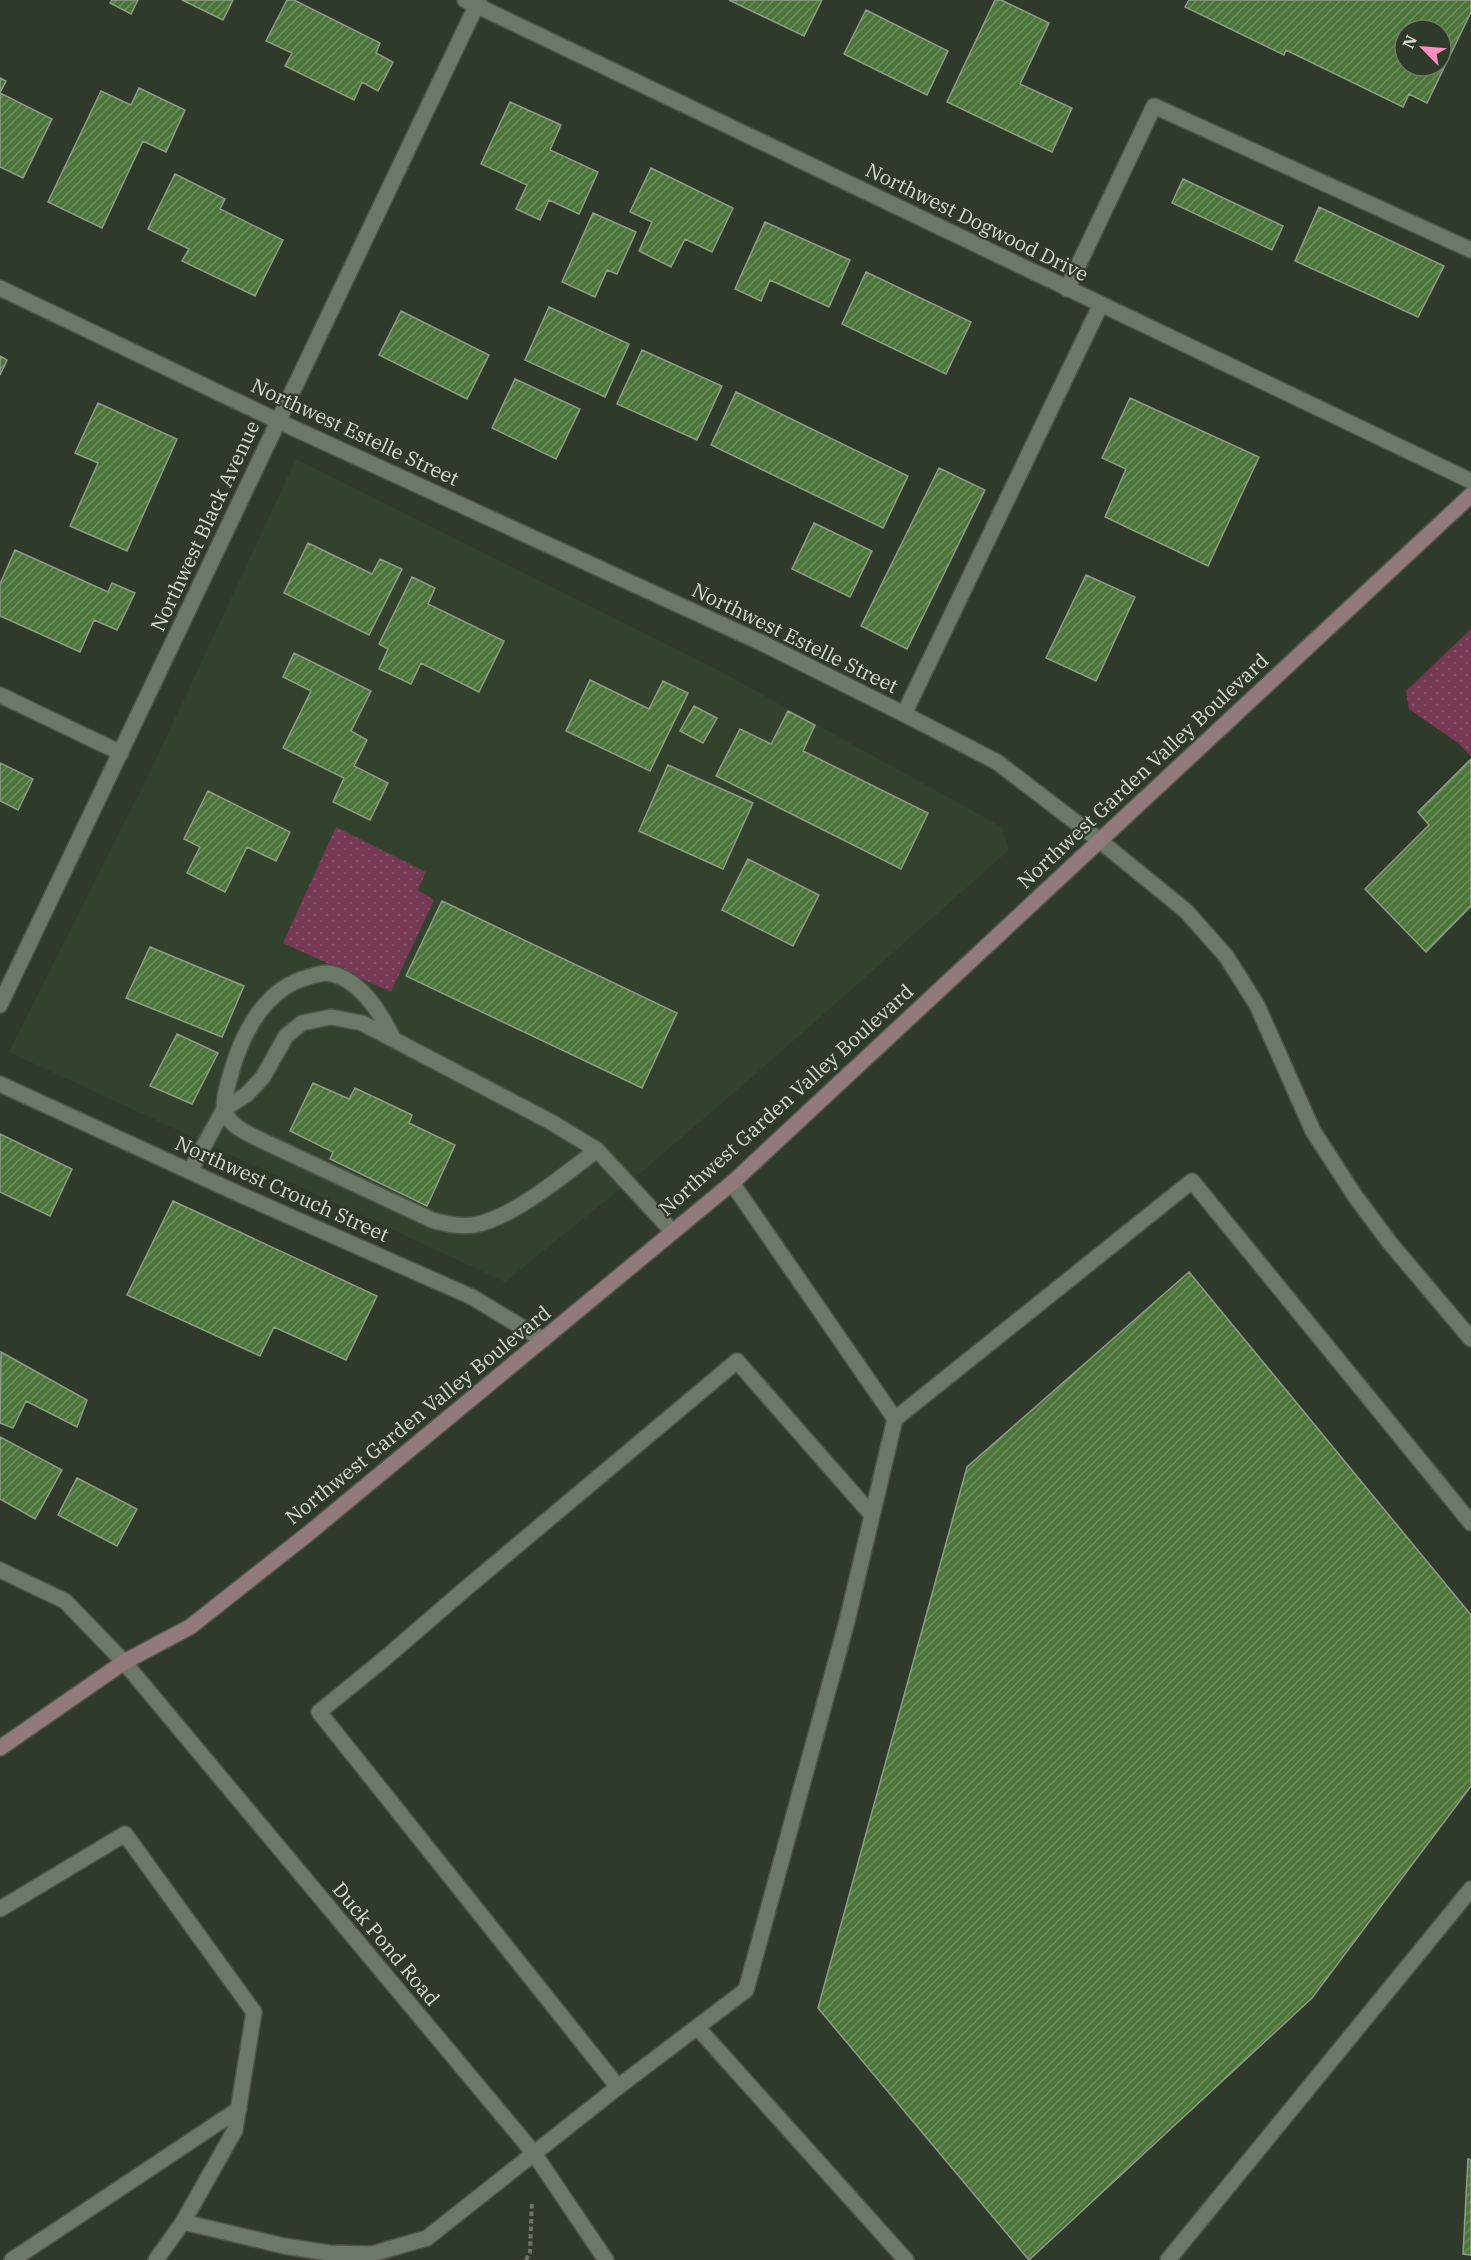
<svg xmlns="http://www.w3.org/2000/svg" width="1471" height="2260" viewBox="0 0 1471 2260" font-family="'IBM Plex Serif',serif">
<defs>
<pattern id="grass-dots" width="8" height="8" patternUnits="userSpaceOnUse" patternTransform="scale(1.5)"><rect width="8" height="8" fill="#753953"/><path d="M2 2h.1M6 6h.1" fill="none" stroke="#88556b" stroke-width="1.8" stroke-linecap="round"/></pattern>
<pattern id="building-hatch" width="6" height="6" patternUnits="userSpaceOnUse" patternTransform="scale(1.5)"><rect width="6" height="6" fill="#4c7539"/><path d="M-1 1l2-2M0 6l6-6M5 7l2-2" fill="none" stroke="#6d8e5e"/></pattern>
</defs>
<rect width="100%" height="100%" fill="#303a2b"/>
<!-- built -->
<path fill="#33422d" d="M 296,459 L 714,668 L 1002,827 L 1009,850 L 782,1051 L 645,1169 L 505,1282 L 9,1052 L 150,772 Z"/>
<!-- grass -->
<path fill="url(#grass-dots)" d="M 1471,629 L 1471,756 L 1458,743 L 1409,709 L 1406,691 Z
M 336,827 L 426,872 L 418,890 L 434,900 L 391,992 L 283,943 Z"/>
<!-- building -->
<path fill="url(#building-hatch)" stroke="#8f9c8a" stroke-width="1.5" fill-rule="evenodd" d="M 112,0 L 138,0 L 131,14 L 110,3 Z
M 182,0 L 233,0 L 223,20 Z
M 287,0 L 294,0 L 380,43 L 376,53 L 393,62 L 378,91 L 362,82 L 354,100 L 285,66 L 292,53 L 266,41 Z
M 729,0 L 822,0 L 804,36 Z
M 995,0 L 1001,0 L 1049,23 L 1020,84 L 1072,108 L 1052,152 L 947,102 Z
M 1189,0 L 1471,0 L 1471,12 L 1427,103 L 1409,94 L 1403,107 L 1286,50 L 1284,55 L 1185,7 ZM 1405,30 L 1441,30 L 1441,66 L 1405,66 Z
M 866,10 L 948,51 L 927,95 L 844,54 Z
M 0,78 L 6,81 L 0,93 L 52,119 L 23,178 L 0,167 Z
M 139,88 L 185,110 L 166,152 L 143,141 L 102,228 L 48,202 L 101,91 L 131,105 Z
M 510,102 L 561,125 L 550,150 L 598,172 L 579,214 L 549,200 L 540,220 L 516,209 L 527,185 L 481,164 Z
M 651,168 L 733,208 L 712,252 L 685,239 L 671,267 L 639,251 L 652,222 L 630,212 Z
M 175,174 L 225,199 L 220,209 L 283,240 L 255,296 L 182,261 L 189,249 L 148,229 Z
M 1183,179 L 1283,226 L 1272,250 L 1172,203 Z
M 1319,207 L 1444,266 L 1418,317 L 1295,261 Z
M 593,213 L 636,232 L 617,274 L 607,270 L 595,297 L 562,282 Z
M 765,222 L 850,260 L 829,307 L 770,280 L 761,301 L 735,289 Z
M 866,272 L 971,322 L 946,374 L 842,324 Z
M 549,307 L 629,344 L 605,397 L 525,360 Z
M 401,311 L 489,355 L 467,399 L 379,355 Z
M 642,350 L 722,386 L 697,440 L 617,404 Z
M 0,356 L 7,360 L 0,375 Z
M 515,379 L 580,409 L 556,459 L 492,428 Z
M 736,392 L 908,476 L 883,528 L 711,445 Z
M 1130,398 L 1259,457 L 1208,566 L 1105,517 L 1126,469 L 1102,458 Z
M 98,403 L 177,439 L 127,551 L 70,526 L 98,463 L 75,453 Z
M 939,468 L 985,490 L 907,649 L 861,626 Z
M 814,523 L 872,551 L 850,597 L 792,569 Z
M 308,543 L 372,574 L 380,559 L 402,569 L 369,635 L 284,593 Z
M 15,550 L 108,592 L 112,583 L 135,593 L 117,630 L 94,620 L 80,652 L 0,616 L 0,584 Z
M 1086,575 L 1135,597 L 1096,681 L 1046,658 Z
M 412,577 L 435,588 L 428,604 L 504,641 L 479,692 L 421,663 L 411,684 L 379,669 L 388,649 L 379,644 Z
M 294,653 L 371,691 L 351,731 L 367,740 L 354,766 L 388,783 L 370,820 L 333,802 L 344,778 L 283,748 L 311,691 L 283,677 Z
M 590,680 L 649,709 L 663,681 L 688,693 L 650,771 L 566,731 Z
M 694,706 L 717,718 L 703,743 L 680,731 Z
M 788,711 L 815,725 L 803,751 L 928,813 L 901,869 L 716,776 L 740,729 L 771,744 Z
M 1471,759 L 1471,906 L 1426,952 L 1365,889 L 1429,825 L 1418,812 Z
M 0,763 L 33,779 L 18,810 L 0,801 Z
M 668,765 L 753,803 L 723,869 L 639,831 Z
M 208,791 L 290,832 L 276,861 L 247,847 L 225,892 L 187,873 L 200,847 L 184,839 Z
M 748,859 L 819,895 L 793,946 L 722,910 Z
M 442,901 L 677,1013 L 642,1088 L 406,976 Z
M 150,947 L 244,986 L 222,1037 L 126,998 Z
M 177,1034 L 218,1053 L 192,1104 L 150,1086 Z
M 313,1083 L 349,1099 L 355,1088 L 412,1115 L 409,1123 L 455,1145 L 427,1206 L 330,1159 L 333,1152 L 290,1131 Z
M 0,1134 L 72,1169 L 50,1216 L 0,1192 Z
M 173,1201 L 377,1296 L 346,1360 L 274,1327 L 260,1356 L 127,1295 Z
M 1189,1272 L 1471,1615 L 1471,1786 L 1312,1998 L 1029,2260 L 818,2008 L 967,1467 Z
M 1,1352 L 87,1400 L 77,1427 L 26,1401 L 13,1428 L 0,1423 Z
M 0,1437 L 62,1470 L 35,1519 L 0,1499 Z
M 77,1478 L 137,1509 L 117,1546 L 58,1515 Z
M 1468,2159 L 1471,2160 L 1471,2255 L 1463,2254 Z"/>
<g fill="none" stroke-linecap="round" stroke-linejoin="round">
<defs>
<path id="service" d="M 1067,289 L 1154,106 L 1471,250
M 904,714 L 1101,304
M 393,1038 C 380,1012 359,977 327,973 C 322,973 315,975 309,977 C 267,987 243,1031 232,1070 C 229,1081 222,1100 225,1111 C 230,1127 249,1134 263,1141 L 432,1220 C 446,1224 459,1227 474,1225 C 513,1218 565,1174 597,1150
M 190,1171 L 224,1109 L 246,1095 L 263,1077 L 286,1036 L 302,1023 L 331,1017 L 362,1023 L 551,1122 L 597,1150 L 672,1231
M 895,1419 L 1192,1181 L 1471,1523
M 0,1909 L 125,1834 L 254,2012 L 235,2130 L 183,2222 L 156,2260
M 697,2027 L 906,2260
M 618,2087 L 319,1712 L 383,1660 L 464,1590 L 737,1361 L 872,1515
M 183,2222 L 284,2246 L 329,2253 L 372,2254 L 427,2238 L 618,2087 L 746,1990 L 847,1621 L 895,1419 L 732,1183
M 12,2260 L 239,2109
M 1168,2260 L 1471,1889"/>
<path id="minor" d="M 465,0 L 1471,481
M 0,288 L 278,421 L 762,643 L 904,714 L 997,762 L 1099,840
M 0,695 L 121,753
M 0,1005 L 479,0
M 0,1084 L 239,1194 L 472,1297 L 543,1340
M 0,1570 L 65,1601 L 124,1662 L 533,2152 L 606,2260"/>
<path id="tertiary" d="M 1099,840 L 1186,911 L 1226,956 L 1257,1005 L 1313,1131 L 1355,1196 L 1390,1243 L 1471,1339"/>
<path id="secondary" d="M 0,1748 L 124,1662 L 190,1627 L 309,1533 L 732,1183 L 1471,495"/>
</defs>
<!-- service casing -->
<use href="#service" stroke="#4d5549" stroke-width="18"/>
<!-- minor casing -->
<use href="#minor" stroke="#4d5549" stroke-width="18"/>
<!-- tertiary casing -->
<use href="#tertiary" stroke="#4d5549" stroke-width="18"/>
<!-- secondary casing -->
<use href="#secondary" stroke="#4d5549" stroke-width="18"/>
<!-- path -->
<path stroke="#6d7568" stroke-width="4" stroke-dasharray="4.5 3" stroke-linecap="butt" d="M 526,2260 L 530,2252 L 532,2201"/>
<!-- service -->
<use href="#service" stroke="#6d7968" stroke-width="15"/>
<!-- minor -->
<use href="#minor" stroke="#6d7968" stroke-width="15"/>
<!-- tertiary -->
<use href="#tertiary" stroke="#6d7968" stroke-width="15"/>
<!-- secondary -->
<use href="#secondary" stroke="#927a7c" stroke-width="15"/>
</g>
<g text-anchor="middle" stroke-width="4.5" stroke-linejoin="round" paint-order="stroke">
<!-- street labels -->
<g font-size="20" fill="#d4dad1" stroke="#303a2b">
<text transform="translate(977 222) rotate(26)" y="7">Northwest Dogwood Drive</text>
<text transform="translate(355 432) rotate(25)" y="7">Northwest Estelle Street</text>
<text transform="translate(205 526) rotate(-65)" y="7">Northwest Black Avenue</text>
<text transform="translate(795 638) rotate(26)" y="7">Northwest Estelle Street</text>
<text transform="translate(1143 771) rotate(-43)" y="7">Northwest Garden Valley Boulevard</text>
<text transform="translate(786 1100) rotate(-42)" y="7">Northwest Garden Valley Boulevard</text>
<text transform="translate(282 1189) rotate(24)" y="7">Northwest Crouch Street</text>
<text transform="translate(418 1415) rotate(-39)" y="7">Northwest Garden Valley Boulevard</text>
<text transform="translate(386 1944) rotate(50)" y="7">Duck Pond Road</text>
</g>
</g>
<!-- north arrow -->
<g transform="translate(1423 48) rotate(295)"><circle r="28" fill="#303a2b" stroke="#727a6d" stroke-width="1.5"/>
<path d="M0-4.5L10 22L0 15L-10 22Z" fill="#fe8ebe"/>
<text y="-9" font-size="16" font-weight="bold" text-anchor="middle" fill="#d4dad1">N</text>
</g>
</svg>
